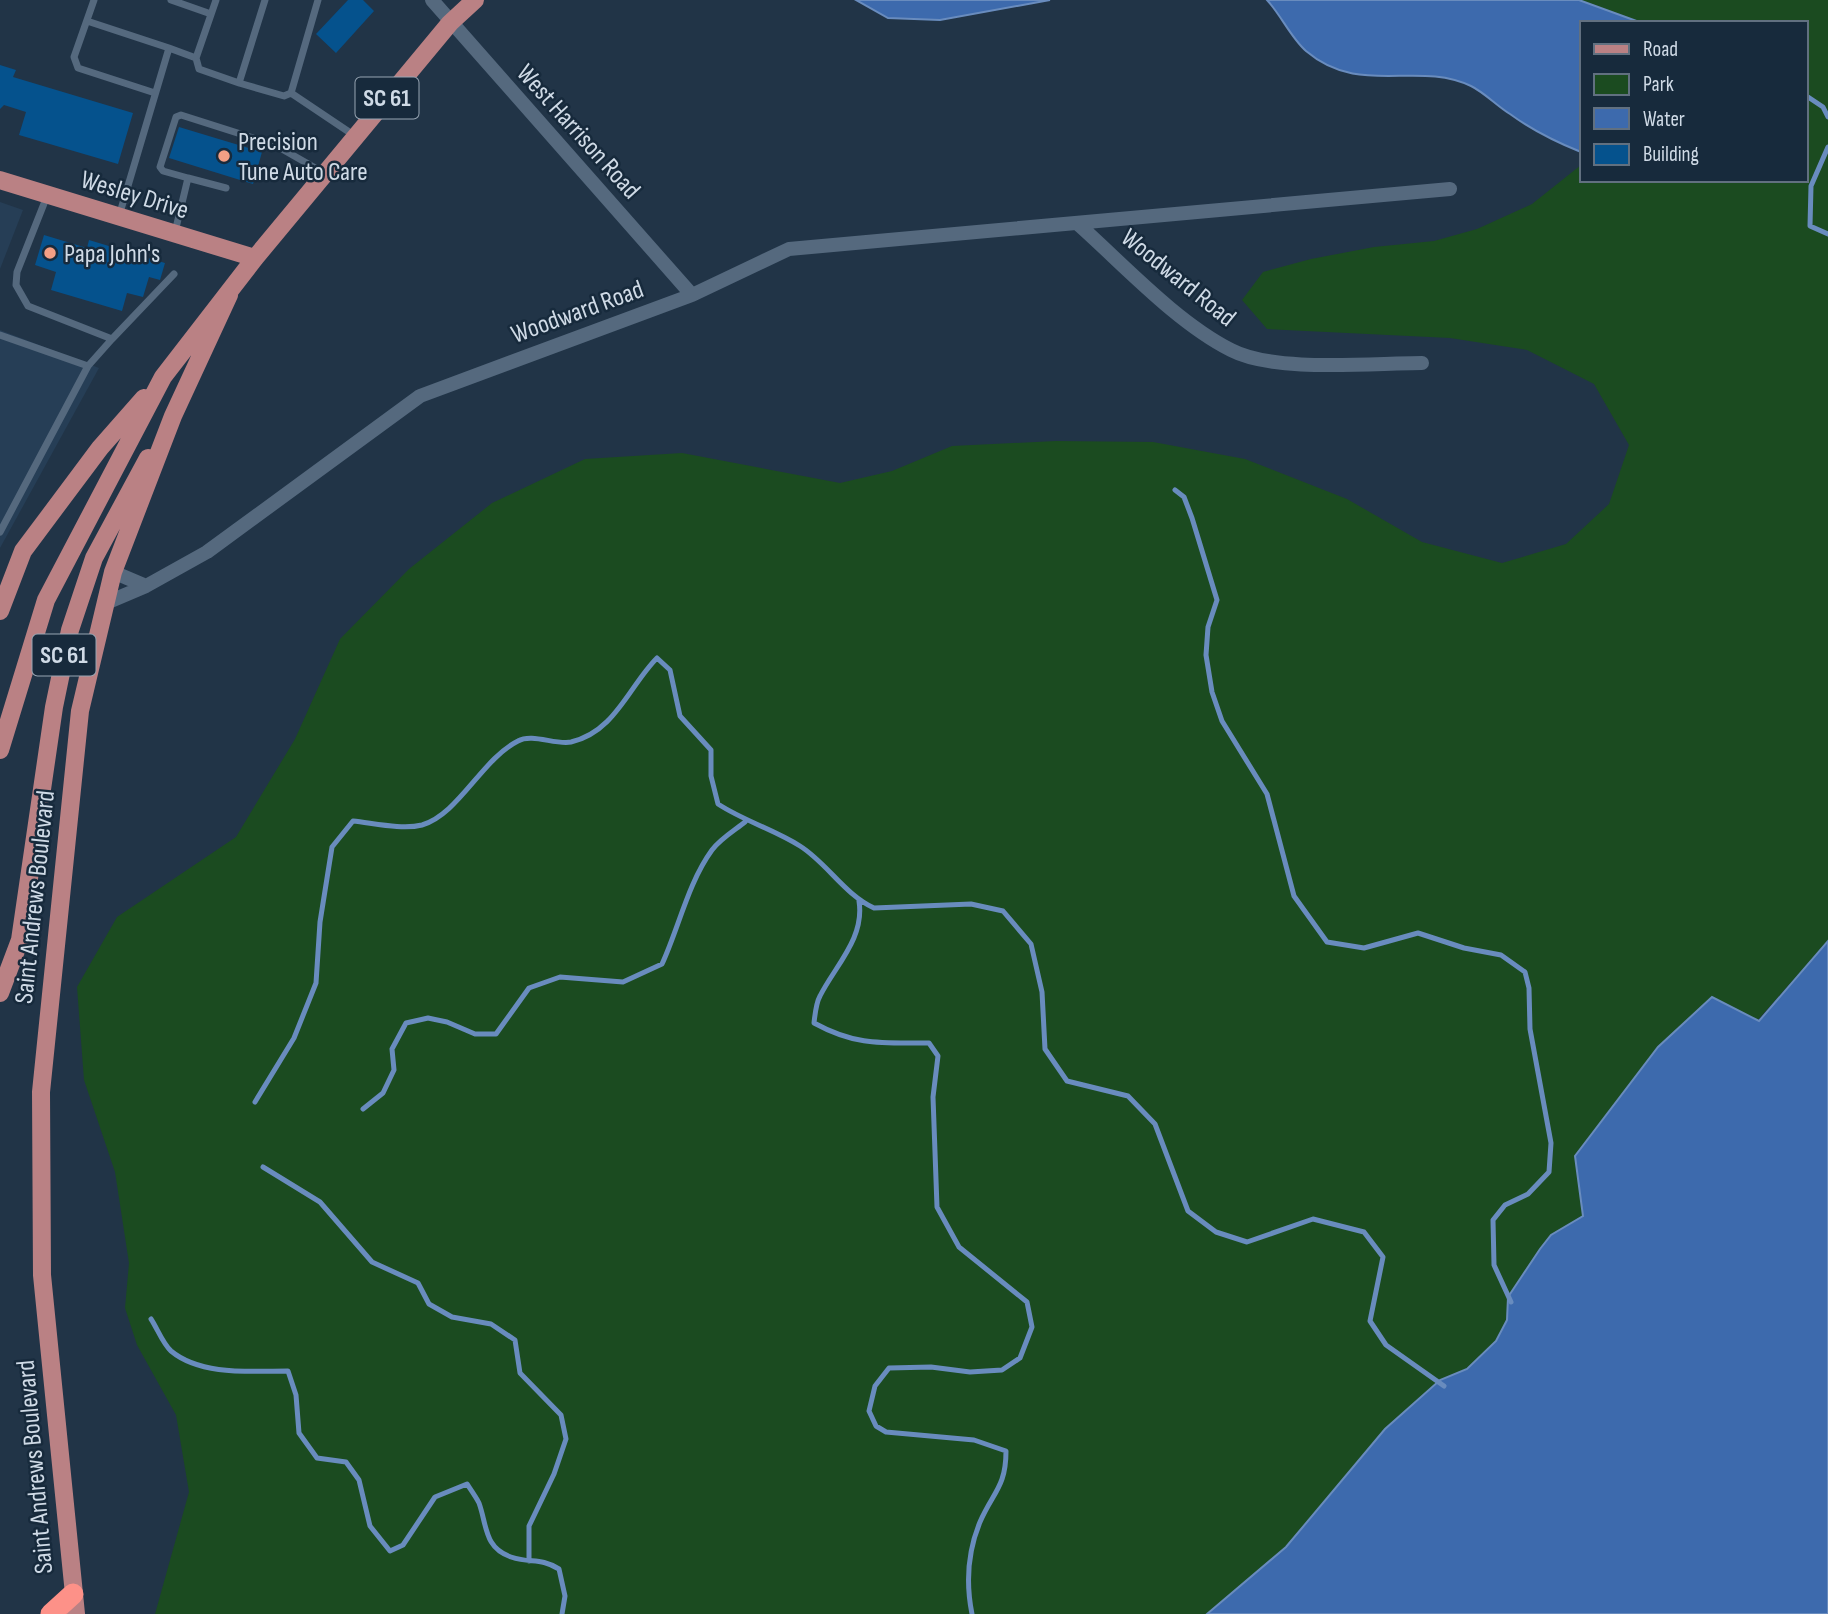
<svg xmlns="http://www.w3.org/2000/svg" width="1828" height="1614" viewBox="0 0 1828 1614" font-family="'Sofia Sans Condensed',sans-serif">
<rect width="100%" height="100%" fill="#213447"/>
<!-- built -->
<path fill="#263e56" d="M 0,202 L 23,210 L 0,269 Z
M 0,330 L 99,368 L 0,548 Z"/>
<!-- green -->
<path fill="#1b4b20" d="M 1580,0 L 1828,0 L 1828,941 L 1583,1216 L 1540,1249 L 1508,1297 L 1507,1320 L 1496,1341 L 1467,1369 L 1440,1381 L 1385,1429 L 1286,1547 L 1207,1614 L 155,1614 L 189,1492 L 176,1415 L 137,1345 L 125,1308 L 129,1263 L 115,1172 L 84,1080 L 77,987 L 117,917 L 236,837 L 295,739 L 340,639 L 409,569 L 492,503 L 585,459 L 682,453 L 840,483 L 892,471 L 952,446 L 1056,441 L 1153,442 L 1245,459 L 1347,499 L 1422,542 L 1502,563 L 1566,544 L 1609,504 L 1629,445 L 1594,384 L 1527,350 L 1450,338 L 1267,329 L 1242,300 L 1263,272 L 1311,259 L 1374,247 L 1434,241 L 1477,229 L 1532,204 L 1581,165 L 1581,180 L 1805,180 L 1805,23 L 1642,23 Z"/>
<!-- water -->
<path fill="#3d6aad" stroke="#698cbe" stroke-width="2" d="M 856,0 L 1050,0 L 940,20 L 888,18 Z
M 1267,0 L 1579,0 L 1642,23 L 1581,23 L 1581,152 C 1556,142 1532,130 1510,114 C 1497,106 1485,93 1471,86 C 1416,60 1360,97 1306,51 C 1291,38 1281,15 1267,0 Z
M 1828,941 L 1828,1614 L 1207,1614 L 1286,1547 L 1385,1429 L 1440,1380 L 1467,1369 L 1496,1341 L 1507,1320 L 1508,1297 L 1540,1249 L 1551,1235 L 1583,1216 L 1575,1156 L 1658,1047 L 1712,997 L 1759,1021 Z"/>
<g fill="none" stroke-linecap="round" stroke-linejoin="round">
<!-- stream -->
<path stroke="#698cbe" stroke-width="5" d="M 1808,97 L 1823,107 L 1828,117
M 1828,147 L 1811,186 L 1810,226 L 1828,234
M 1175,490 L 1184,497 L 1192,518 L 1217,600 L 1208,627 L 1206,655 L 1212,692 L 1222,721 L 1267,794 L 1294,896 L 1327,942 L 1364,948 L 1418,933 L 1464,948 L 1501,955 L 1525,972 L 1529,988 L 1530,1029 L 1551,1143 L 1549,1172 L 1528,1194 L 1505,1205 L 1493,1220 L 1494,1265 L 1511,1302
M 859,901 C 865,938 835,966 820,996 C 816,1003 815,1014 814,1023 C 856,1046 882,1043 929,1043 L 938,1056 L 933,1097 L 937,1207 L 959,1247 L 1027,1302 L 1032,1327 L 1020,1358 L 1002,1370 L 970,1372 L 931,1367 L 889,1368 L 875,1386 L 869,1411 L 876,1426 L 886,1432 L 974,1440 L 1006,1451 C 1006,1487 993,1492 980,1522 C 968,1551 966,1584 972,1614
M 255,1102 L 294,1038 L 316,983 L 320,922 L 332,847 L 353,821 C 373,823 402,830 422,825 C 458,815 482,759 518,741 C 532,733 555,745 571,742 C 615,732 629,686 657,658 L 670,670 L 680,716 L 711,750 L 711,776 L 718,804 C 744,821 773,829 800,846 C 827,863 844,894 874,908 L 971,904 L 1003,911 L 1031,944 L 1042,992 L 1045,1049 L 1067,1081 L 1128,1096 L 1155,1124 L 1188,1211 L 1216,1232 L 1247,1242 L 1313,1219 L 1364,1232 L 1383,1257 L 1370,1321 L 1386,1345 L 1444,1386
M 363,1109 L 383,1093 L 394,1070 L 392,1049 L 406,1023 L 428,1018 L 447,1022 L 475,1034 L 496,1034 L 529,988 L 560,977 L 623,982 L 662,964 C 679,927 688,883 712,850 C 720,839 735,830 745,822
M 263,1167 L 320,1202 L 372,1262 L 418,1283 L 429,1304 L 452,1317 L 491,1324 L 515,1340 L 520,1373 L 561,1415 L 566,1439 L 554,1474 L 529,1526 L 529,1561
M 151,1319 C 157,1328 163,1344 171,1351 C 201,1376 252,1371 288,1371 L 296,1395 L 299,1433 L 317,1458 L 346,1462 L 359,1480 L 370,1526 L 390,1551 L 403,1545 L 435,1497 L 467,1484 C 471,1490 476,1497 479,1503 C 487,1525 484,1548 511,1557 C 532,1564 539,1557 559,1569 L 565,1596 L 562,1614"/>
</g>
<!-- building -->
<path fill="#05528d" d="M 348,0 L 363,0 L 374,11 L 336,53 L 316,34 Z
M 0,65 L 16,70 L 13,77 L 133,113 L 118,164 L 19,135 L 26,112 L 4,105 L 0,109 Z
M 179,127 L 262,152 L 253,184 L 169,158 Z
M 44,235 L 87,248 L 89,240 L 165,263 L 160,280 L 149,277 L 143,297 L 127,293 L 122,311 L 51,290 L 56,272 L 35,265 Z"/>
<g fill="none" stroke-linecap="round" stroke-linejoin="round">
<!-- lane -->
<path stroke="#55697e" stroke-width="7" d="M 94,0 L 74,57 L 78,68 L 155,93
M 171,0 L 211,14
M 265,0 L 239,83 L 284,96 L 291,93 L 318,0
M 87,21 L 169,48
M 196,58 L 199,69 L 239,83
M 291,93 L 355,136
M 188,178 L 226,188
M 47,196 L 17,272 L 16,285 L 28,306 L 112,339 L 174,274
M 119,216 L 169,48 L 196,58 L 216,0
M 175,232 L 188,178 L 163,171 L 160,167 L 176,117 L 181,115 L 275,145 L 324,173
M 0,335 L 88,366 L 0,532
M 88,366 L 112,339"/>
<!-- street -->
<path stroke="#55697e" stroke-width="14" d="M 432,0 L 692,295
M 1078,224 C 1124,265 1176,322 1231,350 C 1275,373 1371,363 1422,363
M 113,572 L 146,586
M 106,603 L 146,586 L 207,552 L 420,396 L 692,295 L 789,249 L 1450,189"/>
<!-- primary -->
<path stroke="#ba8184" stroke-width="18" d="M 0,180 L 255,258
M 0,611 L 23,551 L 100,448 L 144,398
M 0,750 L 46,600 L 163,377 L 255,258 L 450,23 L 475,0
M 0,993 L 20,940 L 54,707 L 70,630 L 94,558 L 148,458
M 76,1614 L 42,1275 L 41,1092 L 80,711 L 113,572 L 173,416 L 229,295"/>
<!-- highway -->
<path stroke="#fd9188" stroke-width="21" d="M 51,1614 L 73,1594"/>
</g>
<!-- markers -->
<g fill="#f39f85" stroke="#172a3c" stroke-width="2.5">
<circle cx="224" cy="156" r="7"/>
<circle cx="50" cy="253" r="7"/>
</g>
<g text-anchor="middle" stroke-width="5" stroke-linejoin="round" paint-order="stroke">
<!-- shield labels -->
<g fill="#172a3c" stroke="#98a5b3" stroke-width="2">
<rect x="355.5" y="77.5" width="63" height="41" rx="5"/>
<rect x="32.5" y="634.5" width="63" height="41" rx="5"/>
</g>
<g font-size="24" font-weight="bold" fill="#cfdae6">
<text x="387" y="106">SC 61</text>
<text x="64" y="663">SC 61</text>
</g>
<!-- street labels -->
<g font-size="26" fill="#cfdae6" stroke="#172a3c">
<text transform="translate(579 131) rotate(48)" y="9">West Harrison Road</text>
<text transform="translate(135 194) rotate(17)" y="9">Wesley Drive</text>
<text transform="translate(1179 277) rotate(39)" y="9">Woodward Road</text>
<text transform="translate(577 311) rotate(-20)" y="9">Woodward Road</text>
<text transform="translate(34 897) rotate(-84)" y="9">Saint Andrews Boulevard</text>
<text transform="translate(34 1467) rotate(-95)" y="9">Saint Andrews Boulevard</text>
</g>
<!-- poi labels -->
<g font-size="26" fill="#cfdae6" stroke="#172a3c" text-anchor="start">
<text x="238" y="150">Precision<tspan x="238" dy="30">Tune Auto Care</tspan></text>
<text x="64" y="262">Papa John's</text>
</g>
</g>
<!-- legend -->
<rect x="1580" y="21" width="228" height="161" fill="#172a3c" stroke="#617080" stroke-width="2"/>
<rect x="1594" y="44" width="35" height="10" fill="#ba8184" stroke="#617080" stroke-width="2"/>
<text x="1643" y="56" font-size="21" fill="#cfdae6">Road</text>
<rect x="1594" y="74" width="35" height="21" fill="#1b4b20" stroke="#617080" stroke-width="2"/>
<text x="1643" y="91" font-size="21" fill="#cfdae6">Park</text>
<rect x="1594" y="108" width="35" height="21" fill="#3d6aad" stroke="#617080" stroke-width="2"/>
<text x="1643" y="126" font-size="21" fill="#cfdae6">Water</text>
<rect x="1594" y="144" width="35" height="21" fill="#05528d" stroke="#617080" stroke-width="2"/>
<text x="1643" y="161" font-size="21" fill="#cfdae6">Building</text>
</svg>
